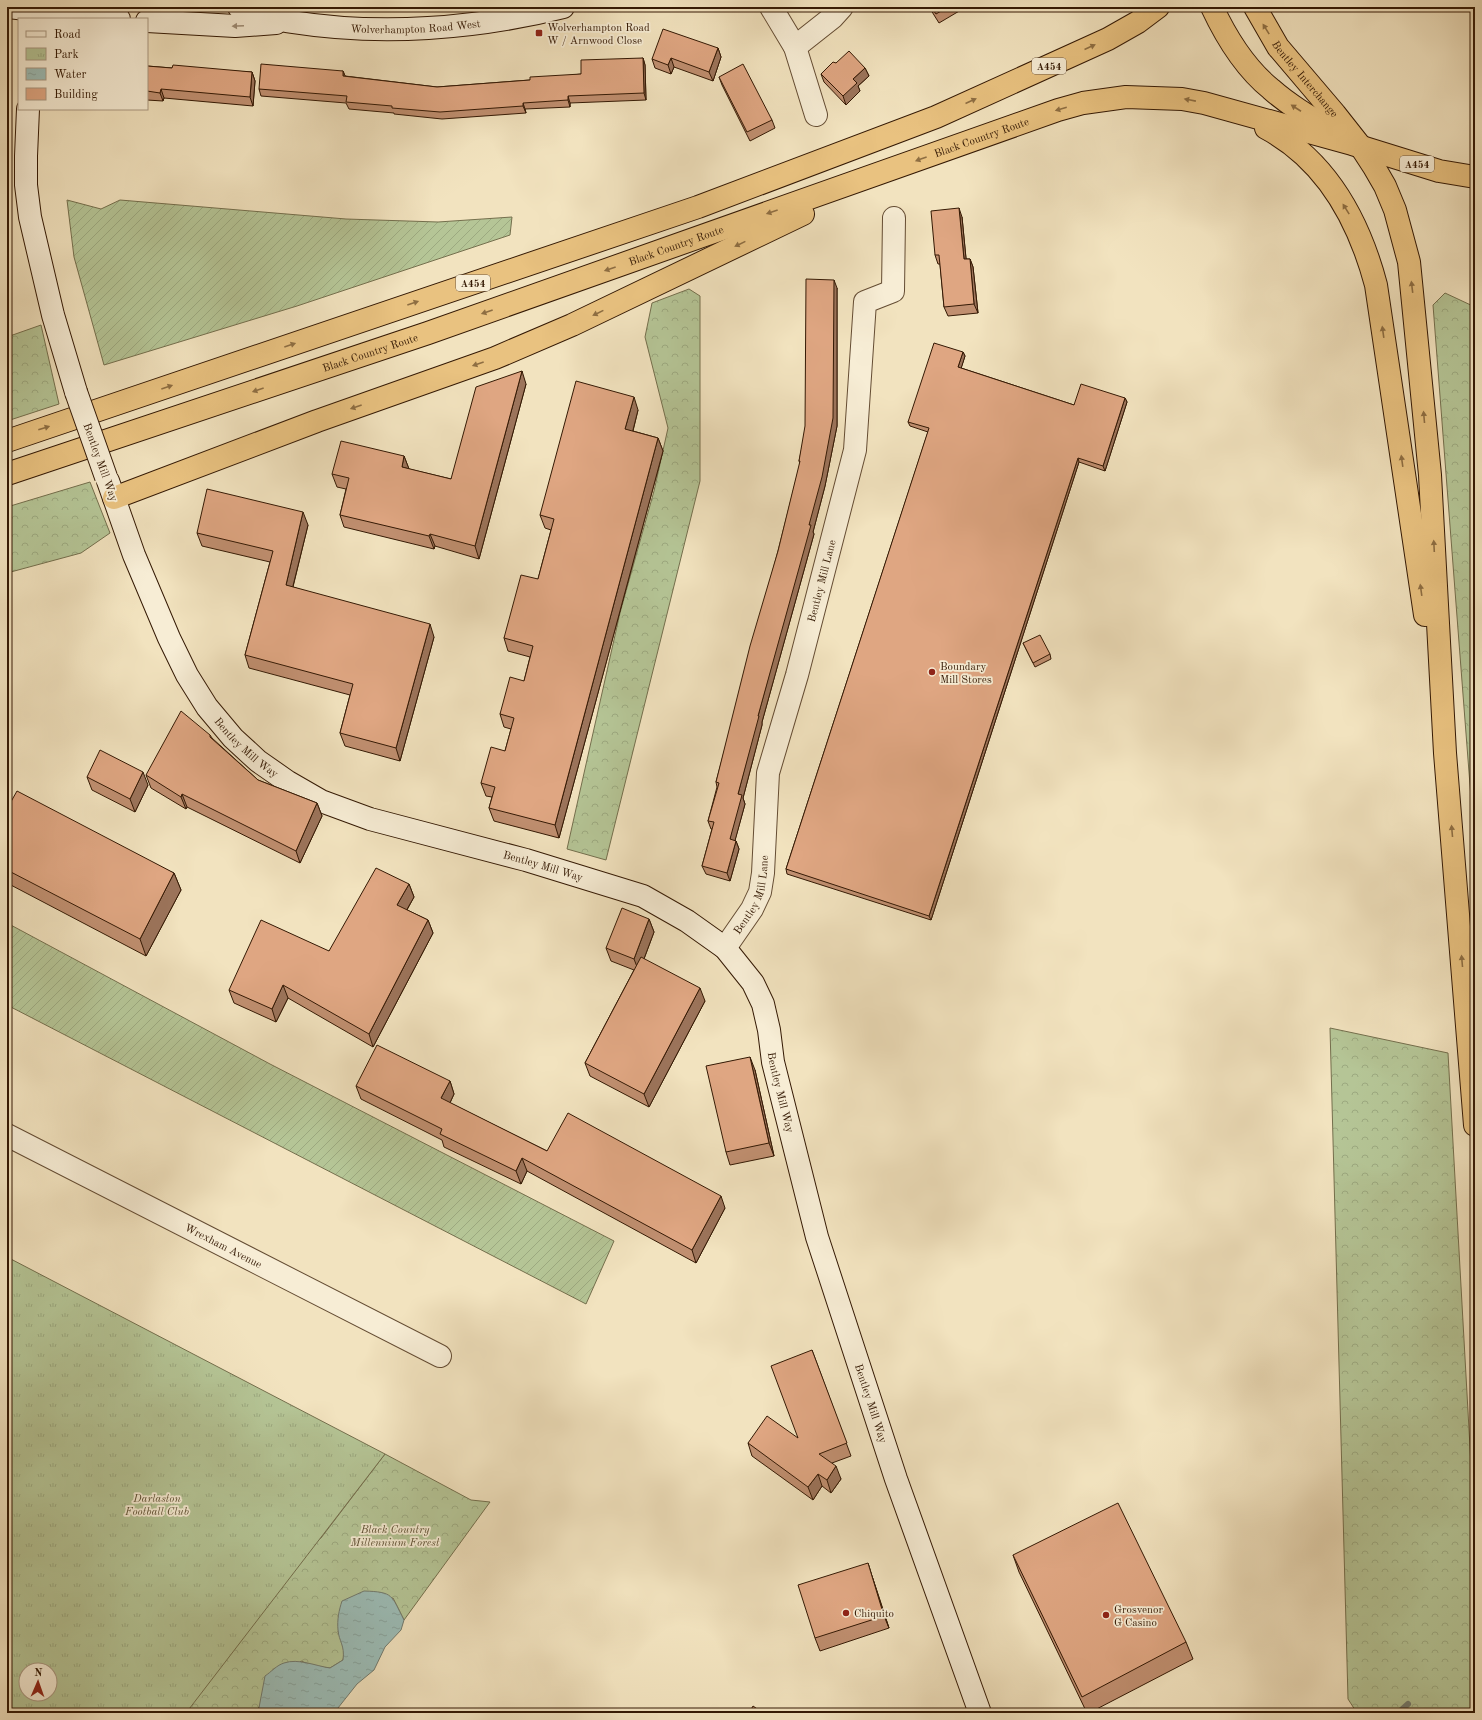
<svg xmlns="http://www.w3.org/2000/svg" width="1482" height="1720" viewBox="0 0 1482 1720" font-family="'Old Standard TT',serif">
<defs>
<pattern id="forest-crowns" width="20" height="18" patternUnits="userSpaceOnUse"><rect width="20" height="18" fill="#b5c596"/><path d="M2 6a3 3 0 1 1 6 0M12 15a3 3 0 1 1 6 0" fill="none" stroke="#9ca980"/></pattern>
<pattern id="park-tufts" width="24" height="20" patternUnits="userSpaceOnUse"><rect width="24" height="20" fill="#b5c596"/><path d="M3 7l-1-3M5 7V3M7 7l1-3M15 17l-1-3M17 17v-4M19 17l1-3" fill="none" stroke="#9ca980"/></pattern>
<pattern id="garden-furrows" width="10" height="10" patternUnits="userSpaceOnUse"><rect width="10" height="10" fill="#b5c596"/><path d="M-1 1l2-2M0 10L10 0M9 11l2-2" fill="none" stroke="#9ca980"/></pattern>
<pattern id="water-ripples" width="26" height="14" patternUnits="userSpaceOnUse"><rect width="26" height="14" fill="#9cbdb7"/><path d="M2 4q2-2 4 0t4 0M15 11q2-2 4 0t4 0" fill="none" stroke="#87a29c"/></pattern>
</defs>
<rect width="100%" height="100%" fill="#f2e3bf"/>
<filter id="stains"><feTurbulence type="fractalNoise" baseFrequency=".005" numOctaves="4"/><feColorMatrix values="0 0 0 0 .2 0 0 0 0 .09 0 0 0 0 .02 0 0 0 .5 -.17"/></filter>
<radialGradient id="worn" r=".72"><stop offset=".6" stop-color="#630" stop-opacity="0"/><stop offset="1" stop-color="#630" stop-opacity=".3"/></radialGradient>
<!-- forest -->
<path fill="url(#forest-crowns)" stroke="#746f4d" d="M 689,289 L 700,296 L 700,481 L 606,860 L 567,849 L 620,613 L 654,491 L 668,428 L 645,337 L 652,303 Z
M 1445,293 L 1475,307 L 1475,850 L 1433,305 Z
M 41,325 L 59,404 L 7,421 L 7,337 Z
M 90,482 L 110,533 L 81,553 L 7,573 L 7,507 Z
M 1330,1028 L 1448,1053 L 1475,1537 L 1475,1713 L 1357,1713 L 1348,1699 Z
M 385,1454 L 471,1500 L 490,1502 L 404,1620 L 393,1598 L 338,1631 L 345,1650 L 343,1660 L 330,1668 L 313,1666 L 301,1661 L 258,1708 L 258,1713 L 60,1713 L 321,1538 Z"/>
<!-- park -->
<path fill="url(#park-tufts)" stroke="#746f4d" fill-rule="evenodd" d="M 7,1257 L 385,1454 L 186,1713 L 7,1713 ZM 26,1670 L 50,1670 L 50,1694 L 26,1694 Z"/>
<!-- garden -->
<path fill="url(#garden-furrows)" stroke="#746f4d" d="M 67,200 L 101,209 L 120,200 L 346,219 L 438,222 L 512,217 L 510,235 L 297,306 L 104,365 L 74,257 Z
M 7,923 L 270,1064 L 614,1241 L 586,1304 L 7,1005 Z"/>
<!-- water -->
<path fill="url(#water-ripples)" stroke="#727b6f" d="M 364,1591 C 394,1592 391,1595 404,1620 L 401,1630 L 385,1647 L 374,1670 L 357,1684 L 334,1713 L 258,1713 L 265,1676 C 271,1672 277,1665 284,1663 C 298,1658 316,1666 330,1668 L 343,1660 C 345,1645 339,1642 338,1630 C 337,1620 339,1610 342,1601 Z"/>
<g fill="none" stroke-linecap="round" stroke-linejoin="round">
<!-- stream -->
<path stroke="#727b6f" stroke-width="6" d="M 1398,1713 L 1408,1704"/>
<defs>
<g id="street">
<path d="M 771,7 L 795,47 L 816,115"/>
<path d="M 795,47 L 833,17 L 842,7"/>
<path id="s1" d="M 725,948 L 752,909 L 760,892 L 763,873 L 768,773 L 797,675 L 855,450 L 865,302 L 893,291 L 894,218"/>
<path id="s2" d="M 7,1135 L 440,1356"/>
</g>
<g id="secondary">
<path d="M 8,7 L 119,19"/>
<path id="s3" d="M 239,7 C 257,12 274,19 292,22 C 381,36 476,29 563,7"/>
<path d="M 147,21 L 235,26 L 276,23"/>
<path d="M 28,109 L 26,156 L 26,185 L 30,217 L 53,315 L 76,392"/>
<path id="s4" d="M 108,481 L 134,555 L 169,638 L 187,675 L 207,707 L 233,738 L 258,761 L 288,782 L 321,801 L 370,819 L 526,860 L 643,896 L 687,921 L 725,948 L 753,983 L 763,1004 L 769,1030 L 773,1062 L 817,1237 L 896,1479 L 980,1713"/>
</g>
<g id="highway">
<path d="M 1212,7 C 1226,37 1245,68 1271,89 C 1290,106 1313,119 1335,132"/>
<path id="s5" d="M 1255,7 L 1278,47 L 1335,114 L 1361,147 L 1374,167 L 1385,186 L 1395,210 L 1409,262 L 1430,475 L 1445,753 L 1475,1125"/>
<path d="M 1266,128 C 1326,160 1359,221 1376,285 L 1425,615"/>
<path d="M 7,441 L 698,207 L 936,117 L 1108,39 L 1138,22 L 1158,7"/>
<path id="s6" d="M 7,474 L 428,333 L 1058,110 L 1083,103 L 1126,97 L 1182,99 L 1204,103 L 1352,144 L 1439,171 L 1475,177"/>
<path d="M 114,498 L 317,421 L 495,358 L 572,325 L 803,214"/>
</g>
</defs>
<!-- street casing -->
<use href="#street" stroke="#644c33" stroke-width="24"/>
<!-- secondary casing -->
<use href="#secondary" stroke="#341904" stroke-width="24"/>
<!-- highway casing -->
<use href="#highway" stroke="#341904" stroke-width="24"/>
<!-- street -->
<use href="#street" stroke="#f7edd5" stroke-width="22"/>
<!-- secondary -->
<use href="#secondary" stroke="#f7edd5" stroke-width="22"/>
<!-- highway -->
<use href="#highway" stroke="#e9c280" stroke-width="22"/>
<defs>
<path id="secondary-bridge" d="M 76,392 L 106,477"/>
</defs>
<!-- secondary-bridge casing -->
<use href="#secondary-bridge" stroke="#341904" stroke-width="24" stroke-linecap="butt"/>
<!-- secondary-bridge -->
<use href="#secondary-bridge" stroke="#f7edd5" stroke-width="22"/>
</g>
<!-- wall -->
<path fill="#c08f70" stroke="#341904" d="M 929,7 L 966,7 L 939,23 Z
M 718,48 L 721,57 L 713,81 L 674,67 L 671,74 L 655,68 L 652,59 Z
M 643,58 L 645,65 L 646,100 L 570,103 L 570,107 L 525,109 L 526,113 L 442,119 L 394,114 L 394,113 L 349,109 L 346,103 L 261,96 L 259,89 L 343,71 L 345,76 L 437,87 L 530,80 L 581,74 Z
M 836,63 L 865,68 L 869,76 L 858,86 L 860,91 L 846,105 L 824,82 L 821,74 Z
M 147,66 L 172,68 L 252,72 L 255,81 L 253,106 L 164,98 L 163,101 L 147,100 Z
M 719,77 L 772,120 L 775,128 L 750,141 L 722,85 Z
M 962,217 L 966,259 L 970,259 L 973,267 L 978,313 L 948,316 L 944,307 L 940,264 L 938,264 L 935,255 Z
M 837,288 L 837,426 L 825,486 L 813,532 L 814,534 L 762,722 L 762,725 L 743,798 L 745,804 L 735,840 L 736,841 L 739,849 L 730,881 L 706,874 L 702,866 L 712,829 L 711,829 L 708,821 L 717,787 L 716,782 L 778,551 L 800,464 L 799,461 Z
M 963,352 L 965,356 L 961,368 L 1074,405 L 1125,398 L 1127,402 L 1105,471 L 1079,462 L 931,920 L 787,874 L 786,869 L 928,432 L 910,426 L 908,422 Z
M 526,384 L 479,559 L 435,546 L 434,549 L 344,527 L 340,515 L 346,489 L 337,487 L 332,474 L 404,456 L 409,469 L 451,479 Z
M 638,410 L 633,431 L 658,438 L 663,451 L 559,838 L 494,821 L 489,808 L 492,797 L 486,796 L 481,783 L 505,751 L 511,729 L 504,727 L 500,714 L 524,681 L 530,657 L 508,651 L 504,638 L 538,579 L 551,530 L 545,528 L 540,515 Z
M 308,525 L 293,587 L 434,637 L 400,761 L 345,746 L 340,733 L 350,695 L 249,668 L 245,655 L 270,562 L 202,546 L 197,533 Z
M 1023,643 L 1050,654 L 1051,659 L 1035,667 Z
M 210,735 L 212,738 L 258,780 L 317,803 L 322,816 L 300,863 L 187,807 L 186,809 L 151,788 L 146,775 Z
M 87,777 L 148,785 L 135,812 L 92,790 Z
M 7,806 L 174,873 L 181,890 L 146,956 L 7,883 Z
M 409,884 L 414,897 L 407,910 L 428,920 L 433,933 L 373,1047 L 288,998 L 276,1022 L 234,1003 L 229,990 L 329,951 Z
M 649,919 L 654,932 L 644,959 L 705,1001 L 649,1107 L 590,1076 L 585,1063 L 634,970 L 611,961 L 606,948 Z
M 755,1070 L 774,1156 L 730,1165 L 726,1152 Z
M 450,1081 L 454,1094 L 450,1103 L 547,1151 L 725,1208 L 696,1263 L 527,1171 L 521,1184 L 444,1147 L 442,1140 L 361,1099 L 356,1086 Z
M 812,1350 L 851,1456 L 832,1463 L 841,1479 L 831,1493 L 822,1486 L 813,1500 L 752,1456 L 748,1443 L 798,1438 Z
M 1013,1555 L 1186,1642 L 1193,1659 L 1089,1713 L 1087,1713 L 1019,1572 Z
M 872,1576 L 889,1628 L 820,1651 L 815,1638 Z"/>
<!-- shaded-wall -->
<path fill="#9c745b" stroke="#341904" d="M 718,48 L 721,57 L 713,81 L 709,72 Z
M 643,58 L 645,65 L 646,100 L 644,93 Z
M 671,58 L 674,67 L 671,74 L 668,65 Z
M 865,68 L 869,76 L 858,86 L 860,91 L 846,105 L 843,96 L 853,79 Z
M 343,71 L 346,78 L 343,76 Z
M 252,72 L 255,81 L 253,106 L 250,97 Z
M 161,89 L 164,98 L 163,101 L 160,93 Z
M 568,96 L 570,103 L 570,107 L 568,100 Z
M 523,103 L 525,109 L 526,113 L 523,106 Z
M 959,208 L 962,217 L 967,268 L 964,259 Z
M 970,259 L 973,267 L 978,313 L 974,304 Z
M 834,280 L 837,288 L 837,426 L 825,486 L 813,532 L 814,534 L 762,722 L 762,725 L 743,798 L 745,804 L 733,848 L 730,839 L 738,794 L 758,716 L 809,525 Z
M 963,352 L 965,356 L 960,372 L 958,367 Z
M 522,371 L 526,384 L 479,559 L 475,546 Z
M 634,397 L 638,410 L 630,442 L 625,429 Z
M 1125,398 L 1127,402 L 1105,471 L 1103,466 Z
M 658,438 L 663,451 L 559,838 L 555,825 Z
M 404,456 L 409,469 L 402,467 Z
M 1078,458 L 1079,462 L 931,920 L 929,916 Z
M 303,512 L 308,525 L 290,598 L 286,585 Z
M 430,534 L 435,546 L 434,549 L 429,536 Z
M 430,624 L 434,637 L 400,761 L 396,748 Z
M 143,772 L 148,785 L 135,812 L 130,799 Z
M 182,794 L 187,807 L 186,809 L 181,797 Z
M 317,803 L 322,816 L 300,863 L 296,851 Z
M 736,841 L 739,849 L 730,881 L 727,873 Z
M 174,873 L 181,890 L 146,956 L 140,939 Z
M 409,884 L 414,897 L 402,918 L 397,905 Z
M 649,919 L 654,932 L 639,972 L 634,959 Z
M 428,920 L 433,933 L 373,1047 L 369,1034 Z
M 283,985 L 288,998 L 276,1022 L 272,1009 Z
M 700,988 L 705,1001 L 649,1107 L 644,1094 Z
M 750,1057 L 755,1070 L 774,1156 L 769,1143 Z
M 450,1081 L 454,1094 L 446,1111 L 441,1098 Z
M 522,1158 L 527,1171 L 521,1184 L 516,1171 Z
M 721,1196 L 725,1208 L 696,1263 L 692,1250 Z
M 836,1466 L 841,1479 L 831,1493 L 827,1480 Z
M 818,1474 L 822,1486 L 813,1500 L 808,1487 Z
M 868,1563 L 872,1576 L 889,1628 L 884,1616 Z"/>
<!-- building -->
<path fill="#dfa682" stroke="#341904" d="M 931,7 L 948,7 L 936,14 Z
M 663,29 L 718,48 L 709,72 L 671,58 L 668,65 L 652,59 Z
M 849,51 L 865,68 L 853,79 L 857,83 L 843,96 L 821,74 L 833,62 L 836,63 Z
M 643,58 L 644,93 L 568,96 L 568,100 L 523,103 L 523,106 L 440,112 L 392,108 L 392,106 L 346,102 L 347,96 L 259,89 L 261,64 L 343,71 L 343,76 L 437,87 L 530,80 L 530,77 L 581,74 L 581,60 Z
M 743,64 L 772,120 L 747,132 L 719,77 Z
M 173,65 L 252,72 L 250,97 L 161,89 L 160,93 L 147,91 L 147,66 L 172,68 Z
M 959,208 L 964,259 L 970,259 L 974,304 L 944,307 L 939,255 L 935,255 L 931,211 Z
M 806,279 L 834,280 L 833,418 L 822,477 L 809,525 L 811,525 L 758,716 L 759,716 L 738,794 L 742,795 L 730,839 L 736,841 L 727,873 L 702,866 L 714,822 L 708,821 L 719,783 L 716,782 L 750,646 L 778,551 L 800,461 L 799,461 L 805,426 Z
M 934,343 L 963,352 L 958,367 L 1074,405 L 1081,384 L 1125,398 L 1103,466 L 1078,458 L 929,916 L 786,869 L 929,428 L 908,422 Z
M 522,371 L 475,546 L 430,534 L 429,536 L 340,515 L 349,478 L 332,474 L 341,441 L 404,456 L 402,467 L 451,479 L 476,387 Z
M 576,381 L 634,397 L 625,429 L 658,438 L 555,825 L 489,808 L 495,787 L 481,783 L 491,747 L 505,751 L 514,718 L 500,714 L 510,677 L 524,681 L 533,646 L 504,638 L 521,575 L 538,579 L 554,519 L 540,515 Z
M 207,489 L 303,512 L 286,585 L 430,624 L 396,748 L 340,733 L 353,684 L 245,655 L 273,551 L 197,533 Z
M 1040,635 L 1050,654 L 1033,663 L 1023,643 Z
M 181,711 L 210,735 L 210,737 L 258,780 L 317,803 L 296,851 L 182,794 L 181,797 L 146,775 Z
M 100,750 L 143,772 L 130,799 L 87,777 Z
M 17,791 L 174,873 L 140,939 L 7,870 L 7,806 L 8,807 Z
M 376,868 L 409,884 L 397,905 L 428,920 L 369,1034 L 283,985 L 272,1009 L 229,990 L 261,920 L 329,951 Z
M 622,908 L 649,919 L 634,959 L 606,948 Z
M 641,957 L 700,988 L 644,1094 L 585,1063 Z
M 377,1045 L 450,1081 L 441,1098 L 547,1151 L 568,1113 L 721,1196 L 692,1250 L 522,1158 L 516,1171 L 440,1134 L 442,1129 L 356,1086 Z
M 750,1057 L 769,1143 L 726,1152 L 706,1066 Z
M 812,1350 L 847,1443 L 819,1454 L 836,1466 L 827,1480 L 818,1474 L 808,1487 L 748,1443 L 767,1416 L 798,1438 L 771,1366 Z
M 1118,1503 L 1186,1642 L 1082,1697 L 1013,1555 Z
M 868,1563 L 884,1616 L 815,1638 L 798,1585 Z
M 753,1706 L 763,1713 L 749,1713 Z"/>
<!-- one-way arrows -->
<defs><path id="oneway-solid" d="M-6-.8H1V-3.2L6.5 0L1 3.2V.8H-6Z"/></defs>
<use fill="#9f8e77" href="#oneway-solid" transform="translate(238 26) rotate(178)"/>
<g fill="#8e6e42">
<use href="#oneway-solid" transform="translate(1266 29) rotate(-122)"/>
<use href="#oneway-solid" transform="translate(1090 47) rotate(-24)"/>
<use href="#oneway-solid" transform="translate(1190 100) rotate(-169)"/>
<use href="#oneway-solid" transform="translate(971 101) rotate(-24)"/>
<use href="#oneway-solid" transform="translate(1296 108) rotate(-147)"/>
<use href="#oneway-solid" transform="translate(1061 109) rotate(164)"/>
<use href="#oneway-solid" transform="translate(921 159) rotate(160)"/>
<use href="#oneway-solid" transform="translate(1346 209) rotate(-122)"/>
<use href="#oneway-solid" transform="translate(772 212) rotate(161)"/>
<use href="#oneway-solid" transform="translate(740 244) rotate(154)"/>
<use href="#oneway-solid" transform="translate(610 269) rotate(161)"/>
<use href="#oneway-solid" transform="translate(1412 287) rotate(-97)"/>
<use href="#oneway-solid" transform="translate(413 303) rotate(-19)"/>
<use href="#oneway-solid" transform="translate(487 312) rotate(161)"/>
<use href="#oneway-solid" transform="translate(598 313) rotate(154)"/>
<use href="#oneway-solid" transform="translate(1383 332) rotate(-98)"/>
<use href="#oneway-solid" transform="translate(290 345) rotate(-19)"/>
<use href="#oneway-solid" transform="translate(478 364) rotate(161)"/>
<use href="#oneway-solid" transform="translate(167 387) rotate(-19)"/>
<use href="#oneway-solid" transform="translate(258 390) rotate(161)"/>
<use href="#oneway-solid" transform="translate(356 407) rotate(161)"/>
<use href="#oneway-solid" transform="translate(1424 417) rotate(-95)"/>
<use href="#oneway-solid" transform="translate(44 428) rotate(-18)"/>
<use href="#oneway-solid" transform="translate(1402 461) rotate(-98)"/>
<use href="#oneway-solid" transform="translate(1434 546) rotate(-93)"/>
<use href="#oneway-solid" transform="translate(1421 590) rotate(-98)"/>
<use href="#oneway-solid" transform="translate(1452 831) rotate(-95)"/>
<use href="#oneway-solid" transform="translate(1462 961) rotate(-95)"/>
</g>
<!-- markers -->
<g fill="#8f2418" stroke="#f7edd5" stroke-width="1.5">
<rect x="535" y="29" width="8" height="8" rx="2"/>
<circle cx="932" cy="672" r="4"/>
<circle cx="846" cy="1613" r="4"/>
<circle cx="1106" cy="1615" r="4"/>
</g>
<g text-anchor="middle" stroke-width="3.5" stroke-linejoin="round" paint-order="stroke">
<!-- shield labels -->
<g fill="#f7edd5" stroke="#6e5943" stroke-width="1">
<rect x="1032" y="58" width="34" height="16" rx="3"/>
<rect x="1400" y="156" width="34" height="16" rx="3"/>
<rect x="456" y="275" width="34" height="16" rx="3"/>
</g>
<g font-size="10" font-weight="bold" fill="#341904">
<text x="1049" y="70">A454</text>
<text x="1417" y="168">A454</text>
<text x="473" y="287">A454</text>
</g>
<!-- street labels -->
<g font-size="11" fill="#341904" stroke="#f7edd5">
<text dy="4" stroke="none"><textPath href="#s3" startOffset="179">Wolverhampton Road West</textPath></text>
<text dy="4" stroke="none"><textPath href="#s5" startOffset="88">Bentley Interchange</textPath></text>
<text dy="4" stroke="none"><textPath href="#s6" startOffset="1031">Black Country Route</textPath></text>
<text dy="4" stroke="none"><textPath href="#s6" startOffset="707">Black Country Route</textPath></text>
<text dy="4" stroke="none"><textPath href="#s6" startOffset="383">Black Country Route</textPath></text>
<text transform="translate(101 462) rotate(70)" y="4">Bentley Mill Way</text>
<text dy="4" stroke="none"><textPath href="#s1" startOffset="385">Bentley Mill Lane</textPath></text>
<text dy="4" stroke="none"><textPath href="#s4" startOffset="304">Bentley Mill Way</textPath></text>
<text dy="4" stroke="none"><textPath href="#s4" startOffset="628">Bentley Mill Way</textPath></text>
<text dy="4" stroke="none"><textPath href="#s1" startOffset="61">Bentley Mill Lane</textPath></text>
<text dy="4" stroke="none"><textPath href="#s4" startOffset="988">Bentley Mill Way</textPath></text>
<text dy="4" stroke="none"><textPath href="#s2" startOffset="243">Wrexham Avenue</textPath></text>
<text dy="4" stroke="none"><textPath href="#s4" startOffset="1312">Bentley Mill Way</textPath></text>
</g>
<!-- poi labels -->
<g font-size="11" fill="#341904" stroke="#f7edd5" text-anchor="start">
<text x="547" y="31">Wolverhampton Road<tspan x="547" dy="13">W / Arnwood Close</tspan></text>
<text x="940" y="670">Boundary<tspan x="940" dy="13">Mill Stores</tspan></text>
<text x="1114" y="1613">Grosvenor<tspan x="1114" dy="13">G Casino</tspan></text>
<text x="854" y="1617">Chiquito</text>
</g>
<!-- park labels -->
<g font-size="11" font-style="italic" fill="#5b4d30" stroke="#f7edd5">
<text x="157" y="1502">Darlaston<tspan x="157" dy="13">Football Club</tspan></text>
<text x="395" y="1533">Black Country<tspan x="395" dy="13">Millennium Forest</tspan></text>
</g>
</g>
<!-- margin -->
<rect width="1482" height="1720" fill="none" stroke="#f2e3bf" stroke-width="24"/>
<rect x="8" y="8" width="1466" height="1704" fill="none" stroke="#341904" stroke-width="2"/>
<rect x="12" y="12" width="1458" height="1696" fill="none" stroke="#341904"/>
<!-- legend -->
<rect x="18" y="18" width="130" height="92" fill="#f7edd5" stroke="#a99881"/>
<rect x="26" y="31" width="20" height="6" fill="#f7edd5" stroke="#a99881"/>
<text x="54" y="38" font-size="12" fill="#341904">Road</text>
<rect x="26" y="48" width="20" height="12" fill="url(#park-tufts)" stroke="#a99881"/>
<text x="54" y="58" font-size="12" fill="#341904">Park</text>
<rect x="26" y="68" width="20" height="12" fill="url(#water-ripples)" stroke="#a99881"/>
<text x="54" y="78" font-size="12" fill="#341904">Water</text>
<rect x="26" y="88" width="20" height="12" fill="#dfa682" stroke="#a99881"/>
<text x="54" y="98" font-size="12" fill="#341904">Building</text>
<!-- north arrow -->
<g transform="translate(38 1682) rotate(2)"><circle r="19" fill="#f7edd5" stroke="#a99881"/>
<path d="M0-3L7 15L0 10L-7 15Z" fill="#8f2418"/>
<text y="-6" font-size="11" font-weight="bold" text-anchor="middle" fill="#341904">N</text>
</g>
<rect width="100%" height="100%" filter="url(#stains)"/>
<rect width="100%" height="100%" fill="url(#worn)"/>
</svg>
